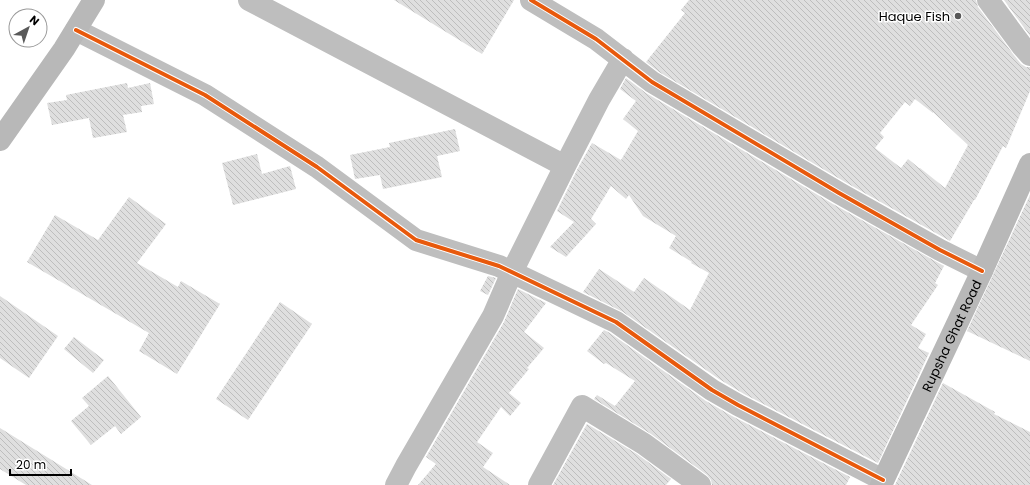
<svg xmlns="http://www.w3.org/2000/svg" width="1030" height="485" viewBox="0 0 1030 485" font-family="Poppins,sans-serif">
<defs>
<pattern id="building-back-hatch" width="6" height="6" patternUnits="userSpaceOnUse"><rect width="6" height="6" fill="#dfdfdf"/><path d="M-1 5l2 2M0 0l6 6M5-1l2 2" fill="none" stroke="#bebebe"/></pattern>
</defs>
<rect width="100%" height="100%" fill="#fff"/>
<!-- building -->
<path fill="url(#building-back-hatch)" fill-rule="evenodd" d="M 394,0 L 514,0 L 482,54 Z
M 689,0 L 976,0 L 978,7 L 1013,54 L 1021,64 L 1026,67 L 1030,67 L 1030,91 L 1006,148 L 1003,146 L 975,200 L 974,200 L 950,241 L 845,182 L 659,72 L 646,62 L 685,13 L 681,10 ZM 915,99 L 933,113 L 933,112 L 968,145 L 945,188 L 920,168 L 919,168 L 908,159 L 901,168 L 875,148 L 884,137 L 880,133 L 905,102 L 910,106 Z
M 1004,0 L 1030,0 L 1030,36 Z
M 626,78 L 646,93 L 833,204 L 944,266 L 935,283 L 938,285 L 911,325 L 926,334 L 918,348 L 929,353 L 878,463 L 744,394 L 719,379 L 623,312 L 583,292 L 599,269 L 634,292 L 644,278 L 690,310 L 709,273 L 691,263 L 692,262 L 669,248 L 676,236 L 643,216 L 629,195 L 626,199 L 611,186 L 591,219 L 596,224 L 566,257 L 550,247 L 574,222 L 557,211 L 578,168 L 592,143 L 621,160 L 638,131 L 623,119 L 636,101 L 620,89 Z
M 127,83 L 128,88 L 150,83 L 154,104 L 141,106 L 142,112 L 123,115 L 127,132 L 93,138 L 89,118 L 52,125 L 47,103 L 67,100 L 66,95 Z
M 455,129 L 460,151 L 437,156 L 442,177 L 383,189 L 380,175 L 355,179 L 350,155 L 390,147 L 389,143 Z
M 257,154 L 262,174 L 290,166 L 296,189 L 233,205 L 222,163 Z
M 1030,195 L 1030,361 L 967,331 Z
M 129,197 L 166,224 L 137,263 L 178,287 L 181,281 L 220,304 L 177,374 L 139,351 L 149,333 L 27,262 L 55,215 L 98,240 Z
M 488,276 L 496,278 L 488,295 L 480,291 Z
M 518,289 L 546,303 L 524,332 L 544,348 L 527,368 L 529,369 L 509,393 L 521,403 L 510,416 L 501,407 L 477,442 L 493,453 L 483,467 L 510,485 L 418,485 L 436,464 L 426,457 L 504,322 Z
M 0,296 L 58,336 L 29,378 L 0,358 Z
M 280,302 L 312,324 L 248,420 L 216,399 Z
M 604,330 L 610,333 L 706,401 L 732,416 L 850,477 L 846,485 L 712,485 L 711,480 L 707,475 L 651,434 L 594,399 L 597,395 L 615,406 L 635,381 L 606,363 L 604,364 L 587,351 Z
M 74,337 L 104,360 L 93,373 L 64,349 Z
M 108,376 L 141,417 L 121,434 L 115,426 L 91,445 L 71,421 L 89,406 L 82,398 Z
M 943,383 L 995,412 L 994,414 L 1030,432 L 1030,485 L 895,485 Z
M 587,424 L 637,454 L 671,479 L 666,485 L 553,485 Z
M 0,428 L 92,485 L 26,485 L 0,469 Z"/>
<g fill="none" stroke-linecap="round" stroke-linejoin="round">
<!-- street -->
<path stroke="#bebebe" stroke-width="22" d="M 249,0 L 565,166
M 531,0 L 596,39 L 652,82 L 839,193 L 940,250 L 982,271
M 988,0 L 1022,46 L 1030,55
M 76,30 L 205,95 L 317,167 L 416,240 L 499,266 L 616,322 L 712,390 L 738,405 L 883,480
M 396,485 L 406,466 L 493,316 L 512,272 L 565,166 L 599,100 L 623,59
M 539,485 L 582,406 L 644,444 L 700,485"/>
<!-- secondary -->
<g stroke="#b8b8b8" stroke-width="22">
<path d="M 0,140 L 64,49 L 94,0"/>
<path id="s1" d="M 881,485 L 982,271 L 1030,164"/>
</g>
<defs>
<path id="cycleway" d="M 531,0 L 596,39 L 652,82 L 839,193 L 940,250 L 982,271
M 76,30 L 205,95 L 317,167 L 416,240 L 499,266 L 616,322 L 712,390 L 738,405 L 883,480"/>
</defs>
<!-- cycleway casing -->
<use href="#cycleway" stroke="#fff" stroke-width="6"/>
<!-- cycleway -->
<use href="#cycleway" stroke="#e8590c" stroke-width="4"/>
</g>
<!-- markers -->
<circle fill="#595959" stroke="#fff" stroke-width="1.5" cx="958" cy="16" r="4"/>
<g text-anchor="middle" stroke-width="3" stroke-linejoin="round" paint-order="stroke">
<!-- poi labels -->
<g font-size="13" fill="#000" stroke="#fff" text-anchor="end">
<text x="950" y="21">Haque Fish</text>
</g>
<!-- street labels -->
<g font-size="13" fill="#000" stroke="#fff">
<text dy="5" stroke="none"><textPath href="#s1" startOffset="165">Rupsha Ghat Road</textPath></text>
</g>
</g>
<!-- north arrow -->
<g transform="translate(28 28) rotate(40)"><circle r="19" fill="#ffffff" stroke="#999999"/>
<path d="M0-3L7 15L0 10L-7 15Z" fill="#595959"/>
<text y="-6" font-size="11" font-weight="bold" text-anchor="middle" fill="#000000">N</text>
</g>
<!-- scale -->
<path d="M10 469v6h61v-6" fill="none" stroke="#000000" stroke-width="2"/>
<text x="16" y="469" font-size="12" fill="#000000" stroke="#ffffff" stroke-width="3" paint-order="stroke">20 m</text>
</svg>
